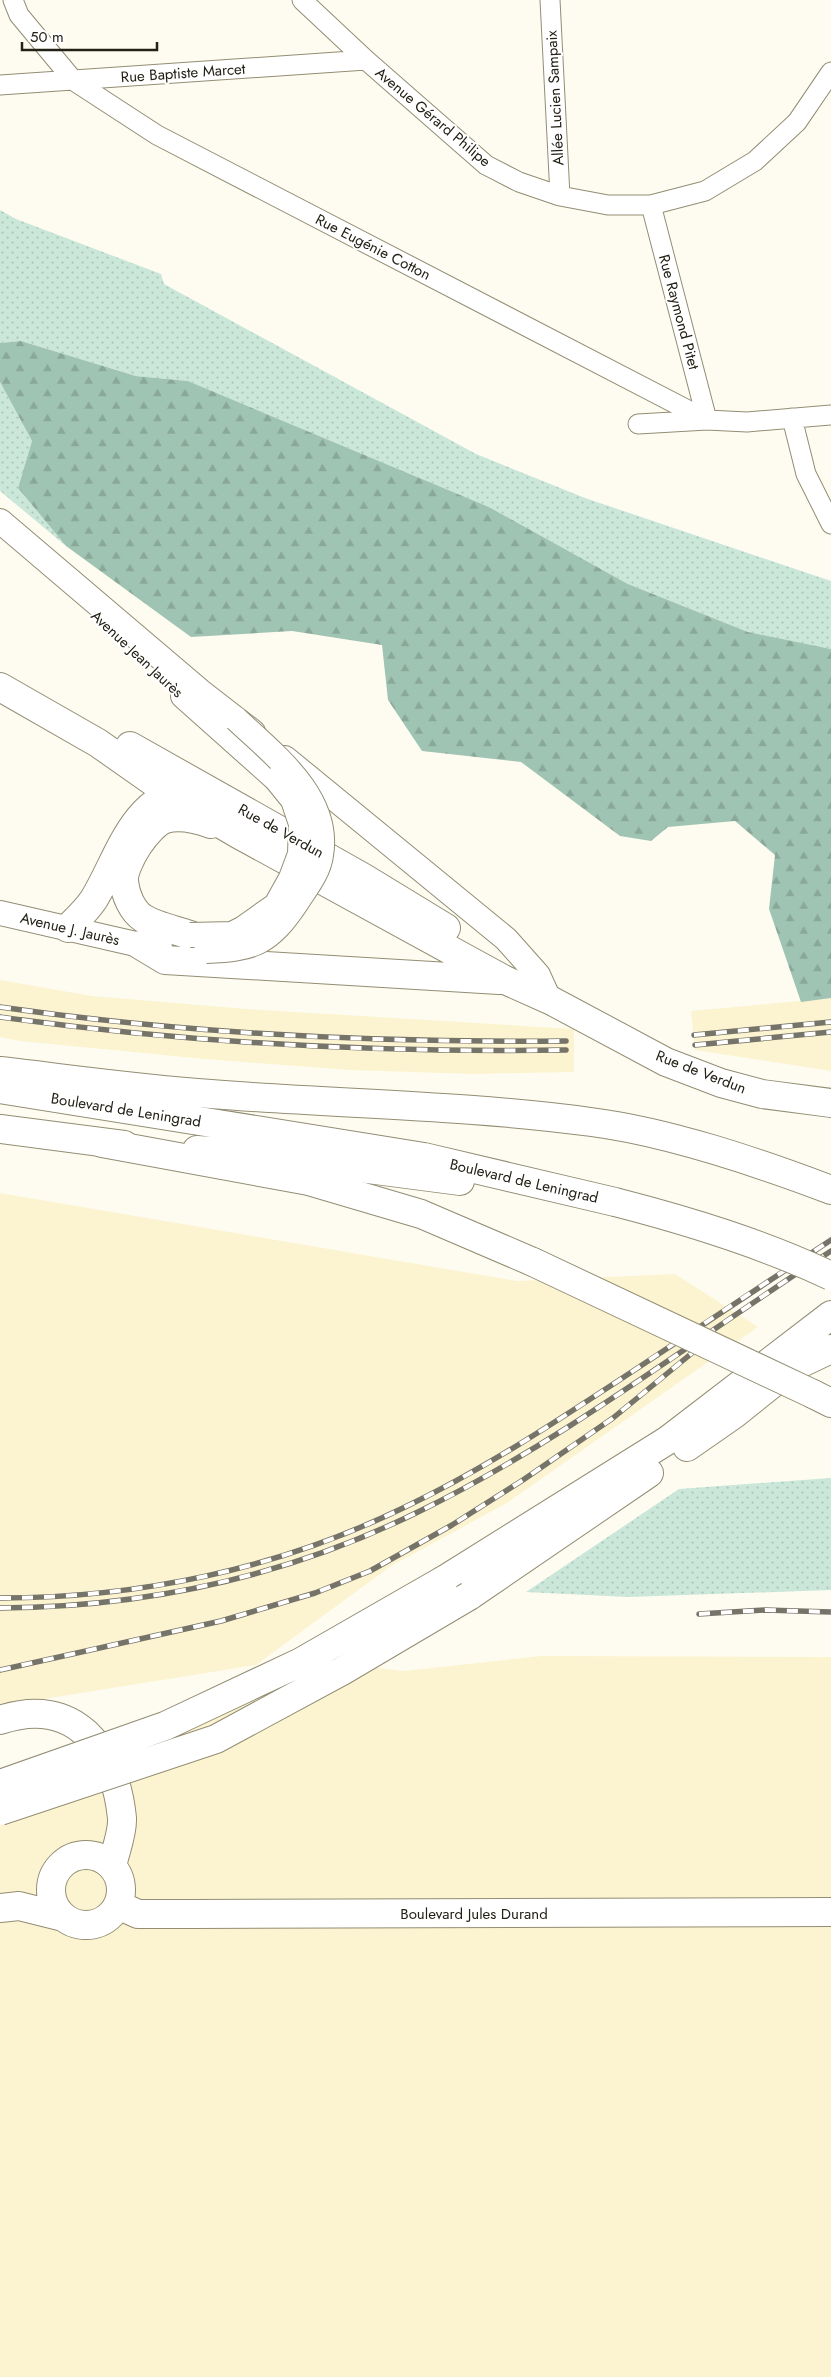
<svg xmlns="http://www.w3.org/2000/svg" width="831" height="2377" viewBox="0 0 831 2377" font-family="Jost,sans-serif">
<defs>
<pattern id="grass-dots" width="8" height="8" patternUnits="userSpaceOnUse" patternTransform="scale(1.25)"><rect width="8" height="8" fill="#cae7d9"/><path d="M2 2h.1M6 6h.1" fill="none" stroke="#adc6ba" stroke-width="1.8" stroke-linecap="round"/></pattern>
<pattern id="forest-firs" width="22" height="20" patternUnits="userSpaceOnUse" patternTransform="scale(1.25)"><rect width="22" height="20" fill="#a0c4b3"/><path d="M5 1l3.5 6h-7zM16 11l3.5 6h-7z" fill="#8aa899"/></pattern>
</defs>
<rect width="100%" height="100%" fill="#fefcf1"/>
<!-- built -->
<path fill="#fcf4d1" d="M 0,980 L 92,996 L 247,1009 L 574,1029 L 574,1072 L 474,1074 L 349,1070 L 204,1059 L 20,1041 L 0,1037 Z
M 831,998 L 831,1071 L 695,1050 L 691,1011 Z
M 0,1193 L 517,1281 L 675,1274 L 758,1327 L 507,1503 L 391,1566 L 256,1665 L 0,1706 Z
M 541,1656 L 831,1657 L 831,2377 L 0,2377 L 0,1793 L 288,1657 L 404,1671 Z"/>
<!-- grass -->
<path fill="url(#grass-dots)" d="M 0,210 L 16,219 L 161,274 L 164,284 L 476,454 L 585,498 L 831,581 L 831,649 L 748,632 L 628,584 L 489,507 L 188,381 L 136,376 L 21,341 L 0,343 Z
M 0,382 L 32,441 L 18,488 L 66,546 L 0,491 Z
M 831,1478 L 831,1590 L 628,1597 L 526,1592 L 679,1489 Z"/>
<!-- forest -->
<path fill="url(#forest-firs)" d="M 21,341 L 136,376 L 188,381 L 489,507 L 628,584 L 748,632 L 831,649 L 831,998 L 801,1002 L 769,909 L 775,855 L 735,821 L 668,827 L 651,841 L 620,836 L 521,762 L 422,751 L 388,700 L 382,645 L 292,631 L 191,637 L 66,546 L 18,488 L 32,441 L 0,382 L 0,343 Z"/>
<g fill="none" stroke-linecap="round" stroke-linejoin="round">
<defs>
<path id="minor" d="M 13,0 L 19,15 L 74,81 L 157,135 L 707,420
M 302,0 L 366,60 L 486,165 L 519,182 L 560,196 L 608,205 L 651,205 L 705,191 L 755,161 L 797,122 L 831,72
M 550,0 L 560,196
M 0,85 L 366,60
M 651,205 L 707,420
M 792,418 L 806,474 L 831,524
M 638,424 L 707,420 L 747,422 L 831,415"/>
<path id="tertiary" d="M 0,521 L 200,691 L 253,732
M 183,696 L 276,779
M 285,758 L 506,939 L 538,975 L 548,997
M 0,913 L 140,945 L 160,947"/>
<path id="secondary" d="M 0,687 L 98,743 L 172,795 L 238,834 L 505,980 L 552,1001 L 666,1062 L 721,1083 L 762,1094 L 831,1103
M 130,746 L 364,878 L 446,928
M 68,928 C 77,919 87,910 94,899 C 118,860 133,797 186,791
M 190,935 C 176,930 155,926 143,918 C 132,911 125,894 124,881 C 123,864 148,825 165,819 C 179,815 197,819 211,824
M 140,945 L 165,960 L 499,980
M 0,1720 C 74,1695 115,1748 122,1818 C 123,1832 115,1852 112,1866
M51 1890a35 35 0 1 1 70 0a35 35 0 1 1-70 0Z
M 118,1905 L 138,1914 L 192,1914 L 831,1912
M 0,1908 L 19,1906 L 63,1917"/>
<path id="primary" d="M 0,1089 L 424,1157 L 615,1202
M 0,1129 L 124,1145
M 197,1150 L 261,1155 L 460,1181"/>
<path id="trunk" d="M 0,1071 C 70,1079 140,1089 211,1094 C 337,1104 465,1105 591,1122 C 669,1132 757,1162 831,1190
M 102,1143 L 309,1181 L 421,1214 L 533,1262
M 813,1394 L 831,1403
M 687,1447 L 733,1415 L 793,1367 L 831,1349
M 444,1580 L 668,1440 L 831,1315
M 469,1596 L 649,1473"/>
</defs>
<!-- minor casing -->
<use href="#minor" stroke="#928d73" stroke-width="21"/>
<!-- tertiary casing -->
<use href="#tertiary" stroke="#928d73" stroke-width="26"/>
<!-- secondary casing -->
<use href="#secondary" stroke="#928d73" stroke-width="30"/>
<!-- primary casing -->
<use href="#primary" stroke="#928d73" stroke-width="30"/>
<!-- trunk casing -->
<use href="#trunk" stroke="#928d73" stroke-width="30"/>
<!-- minor -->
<use href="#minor" stroke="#fff" stroke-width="19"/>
<!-- tertiary -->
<use href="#tertiary" stroke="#fff" stroke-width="24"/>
<!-- secondary -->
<use href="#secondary" stroke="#fff" stroke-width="28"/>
<!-- primary -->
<use href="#primary" stroke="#fff" stroke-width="28"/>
<!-- trunk -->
<use href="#trunk" stroke="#fff" stroke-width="28"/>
<defs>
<path id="rail" d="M 0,1007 C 188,1034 376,1043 566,1041
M 0,1017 C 188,1043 376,1053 566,1050
M 694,1035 L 831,1022
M 695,1045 L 831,1032
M 0,1598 C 139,1598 278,1569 403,1508 C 483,1470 557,1421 630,1373 C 697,1328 764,1284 831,1240
M 0,1608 C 146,1607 289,1576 420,1511 C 565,1440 696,1338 831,1251
M 699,1614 L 765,1610 L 831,1612
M 0,1670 L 221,1621 L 315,1593 L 370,1571 L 452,1525 L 523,1480 L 613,1418 L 703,1344"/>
</defs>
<!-- rail casing -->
<use href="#rail" stroke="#767369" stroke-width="5.5"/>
<!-- rail -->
<use href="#rail" stroke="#fff" stroke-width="4" stroke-dasharray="11" stroke-linecap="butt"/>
<defs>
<path id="tertiary-bridge" d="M 190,935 L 232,934 L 242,929 L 276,905 L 291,878 L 300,854 L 301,824 L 293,800 L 276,779
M 206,951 C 254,949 269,944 297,902 C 306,888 319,872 321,855 C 331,797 273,754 236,719"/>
<path id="primary-bridge" d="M 615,1202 C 689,1221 761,1243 831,1276"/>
<path id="trunk-bridge" d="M 533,1262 L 813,1394
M 0,1784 L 165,1726 L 301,1662 L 444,1580
M 0,1811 L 216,1739 L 342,1671 L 469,1596"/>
</defs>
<!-- tertiary-bridge casing -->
<use href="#tertiary-bridge" stroke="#928d73" stroke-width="26" stroke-linecap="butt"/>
<!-- primary-bridge casing -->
<use href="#primary-bridge" stroke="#928d73" stroke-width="30" stroke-linecap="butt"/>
<!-- trunk-bridge casing -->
<use href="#trunk-bridge" stroke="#928d73" stroke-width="30" stroke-linecap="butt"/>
<!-- tertiary-bridge -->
<use href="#tertiary-bridge" stroke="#fff" stroke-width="24"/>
<!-- primary-bridge -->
<use href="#primary-bridge" stroke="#fff" stroke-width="28"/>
<!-- trunk-bridge -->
<use href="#trunk-bridge" stroke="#fff" stroke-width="28"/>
</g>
<g text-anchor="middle" stroke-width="4" stroke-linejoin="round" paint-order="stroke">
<!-- street labels -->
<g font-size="15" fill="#232016" stroke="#fff">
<text transform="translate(183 73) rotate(-4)" y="5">Rue Baptiste Marcet</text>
<text transform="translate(555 98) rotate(-93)" y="5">Allée Lucien Sampaix</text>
<text transform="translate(433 117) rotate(40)" y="5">Avenue Gérard Philipe</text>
<text transform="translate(373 247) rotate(27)" y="5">Rue Eugénie Cotton</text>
<text transform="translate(679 312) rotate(75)" y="5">Rue Raymond Pitet</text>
<text transform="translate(137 654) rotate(43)" y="5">Avenue Jean Jaurès</text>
<text transform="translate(281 831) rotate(29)" y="5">Rue de Verdun</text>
<text transform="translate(70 929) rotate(13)" y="5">Avenue J. Jaurès</text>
<text transform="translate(701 1072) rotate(21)" y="5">Rue de Verdun</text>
<text transform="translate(126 1110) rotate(9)" y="5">Boulevard de Leningrad</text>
<text transform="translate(524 1181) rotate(13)" y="5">Boulevard de Leningrad</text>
<text x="474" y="1919">Boulevard Jules Durand</text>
</g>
</g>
<!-- scale -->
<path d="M22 42v8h135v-8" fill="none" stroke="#232016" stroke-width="2.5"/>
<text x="30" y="42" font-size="15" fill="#232016" stroke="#ffffff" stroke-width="4" paint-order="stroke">50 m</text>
</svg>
